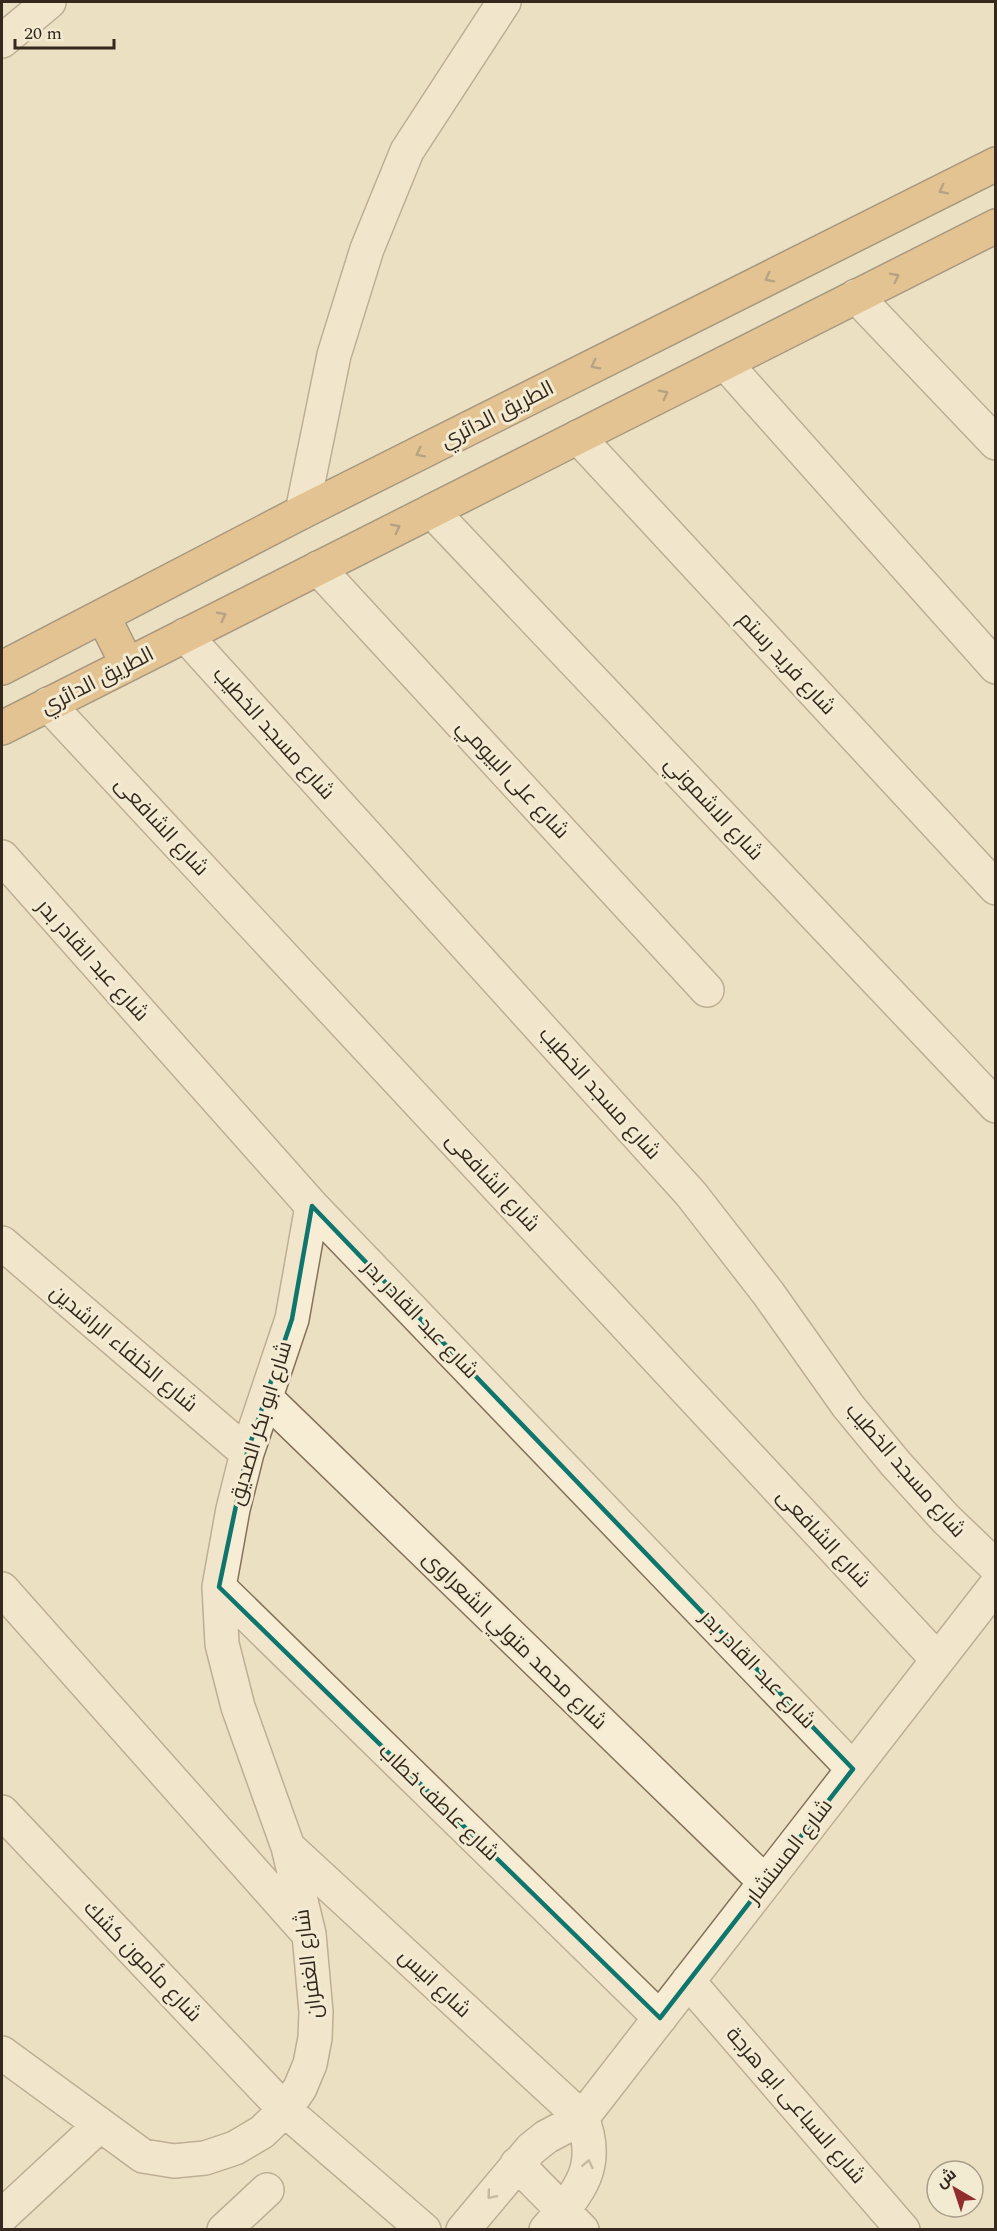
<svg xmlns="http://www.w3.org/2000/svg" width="997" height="2231" viewBox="0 0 997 2231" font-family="Spectral,Cairo,serif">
<rect width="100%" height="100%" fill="#ece0c3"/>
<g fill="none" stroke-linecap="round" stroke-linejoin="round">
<defs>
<path id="street" d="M 2,41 L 49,2
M 856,296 L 996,443
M 725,363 L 996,667
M 578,437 L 996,888
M 432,511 L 996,1106
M 302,512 L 334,355 L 367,249 L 407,151 L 504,2
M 318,568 L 707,990
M 185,635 L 691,1194 L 768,1293 L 848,1406 L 896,1464 L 946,1519 L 996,1567
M 48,704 L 937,1659
M 2,857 L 312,1206 L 853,1769
M 2,1243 L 247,1453
M 266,1398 L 765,1882
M 219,1587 L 660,2018
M 2,1589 L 305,1930
M 2,1812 L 285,2110 L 424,2230
M 288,1847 L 582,2118 C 602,2168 578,2193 546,2230
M 688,1981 L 903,2230
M 2,2053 L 143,2156 L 174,2161 L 205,2158 L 235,2148 L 262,2132 L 285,2110 L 300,2088 L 310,2064 L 315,2038 L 316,2012 L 309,1934 L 288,1847 L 238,1707 L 222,1644 L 219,1587 L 233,1509 L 247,1453 L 292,1319 L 312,1206
M 517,2164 L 582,2230
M 2,2216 L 100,2125
M 224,2230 L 267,2190
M 463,2230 L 531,2149 L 546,2137 L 582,2118 L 996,1585"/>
<path id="highway" d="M 103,616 L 127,664
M 2,668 L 302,512 L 996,164
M 2,728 L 996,226"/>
</defs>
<!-- street casing -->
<use href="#street" stroke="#85715a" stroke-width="36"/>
<!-- highway casing -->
<use href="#highway" stroke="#52402f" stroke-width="36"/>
<!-- street -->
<use href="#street" stroke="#f7edd5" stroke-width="33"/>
<!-- highway -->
<use href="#highway" stroke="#d7a057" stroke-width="33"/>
</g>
<!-- one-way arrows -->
<defs><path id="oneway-chevron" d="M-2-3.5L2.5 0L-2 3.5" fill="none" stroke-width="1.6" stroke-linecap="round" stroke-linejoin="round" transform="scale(1.5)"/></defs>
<g stroke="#765935">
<use href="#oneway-chevron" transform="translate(943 190) rotate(153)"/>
<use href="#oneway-chevron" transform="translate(895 277) rotate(-27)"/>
<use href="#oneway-chevron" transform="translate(769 278) rotate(153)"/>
<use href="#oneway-chevron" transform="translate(595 365) rotate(153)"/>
<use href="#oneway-chevron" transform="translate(664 394) rotate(-27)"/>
<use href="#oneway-chevron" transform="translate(420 453) rotate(153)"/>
<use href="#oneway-chevron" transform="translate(396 528) rotate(-27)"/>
<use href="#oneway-chevron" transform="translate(222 616) rotate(-27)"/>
</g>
<g stroke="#968b7a">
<use href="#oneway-chevron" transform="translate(588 2164) rotate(-78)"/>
<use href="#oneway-chevron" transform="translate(491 2195) rotate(130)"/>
</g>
<!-- marked area -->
<path d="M0 0H997V2231H0ZM 312,1206 L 853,1769 L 660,2018 L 219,1587 L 247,1453 L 292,1319 Z" fill="#ece0c3" fill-opacity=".55" fill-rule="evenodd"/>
<path fill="none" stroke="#0f766e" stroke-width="4.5" stroke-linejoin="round" d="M 312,1206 L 853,1769 L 660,2018 L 219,1587 L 247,1453 L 292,1319 Z"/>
<g text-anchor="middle" stroke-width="6" stroke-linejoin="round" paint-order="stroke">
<!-- street labels -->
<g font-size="21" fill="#35291e" stroke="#f3ead2">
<text transform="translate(497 414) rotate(-27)" y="7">الطريق الدائري</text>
<text transform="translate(787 663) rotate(47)" y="7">شارع فريد رستم</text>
<text transform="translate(97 680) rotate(-27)" y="7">الطريق الدائري</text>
<text transform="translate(274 733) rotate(48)" y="7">شارع مسجد الخطيب</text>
<text transform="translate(513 779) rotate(47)" y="7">شارع على البيومي</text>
<text transform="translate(714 808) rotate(47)" y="7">شارع الاشموني</text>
<text transform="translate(162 826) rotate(47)" y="7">شارع الشافعى</text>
<text transform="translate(93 960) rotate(48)" y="7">شارع عبد القادر بدر</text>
<text transform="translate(600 1093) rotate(48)" y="7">شارع مسجد الخطيب</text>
<text transform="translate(493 1182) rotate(47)" y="7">شارع الشافعى</text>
<text transform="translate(421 1319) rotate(46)" y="7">شارع عبد القادر بدر</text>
<text transform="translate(124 1348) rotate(40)" y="7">شارع الخلفاء الراشدين</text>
<text transform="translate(260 1423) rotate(-73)" y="7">شارع ابو بكر الصديق</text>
<text transform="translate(906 1470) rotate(49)" y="7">شارع مسجد الخطيب</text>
<text transform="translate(824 1538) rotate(47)" y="7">شارع الشافعى</text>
<text transform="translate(515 1640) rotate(44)" y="7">شارع محمد متولي الشعراوى</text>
<text transform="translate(758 1669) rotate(46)" y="7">شارع عبد القادر بدر</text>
<text transform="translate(439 1802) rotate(44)" y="7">شارع عاطف خطاب</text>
<text transform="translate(789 1851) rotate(-52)" y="7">شارع المستشار</text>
<text transform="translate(143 1961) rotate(46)" y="7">شارع مأمون كشك</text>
<text transform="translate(308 1964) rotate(-97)" y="7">شارع الغفران</text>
<text transform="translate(435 1983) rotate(43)" y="7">شارع انيس</text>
<text transform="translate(796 2105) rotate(49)" y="7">شارع السباعى ابو هرجة</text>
</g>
</g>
<!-- border -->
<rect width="997" height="2231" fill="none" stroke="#35291e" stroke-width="6"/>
<!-- north arrow -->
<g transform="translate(955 2189) rotate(321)"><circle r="28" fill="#f3ead2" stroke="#a79d8a" stroke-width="1.5"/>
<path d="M0-4.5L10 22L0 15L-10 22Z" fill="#912e2d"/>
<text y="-9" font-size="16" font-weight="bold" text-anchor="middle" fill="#35291e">ش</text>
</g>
<!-- scale -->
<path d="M15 39v9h99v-9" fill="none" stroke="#35291e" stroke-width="3"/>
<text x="24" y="39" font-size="18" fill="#35291e" stroke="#f3ead2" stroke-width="4.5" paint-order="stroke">20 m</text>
</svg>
